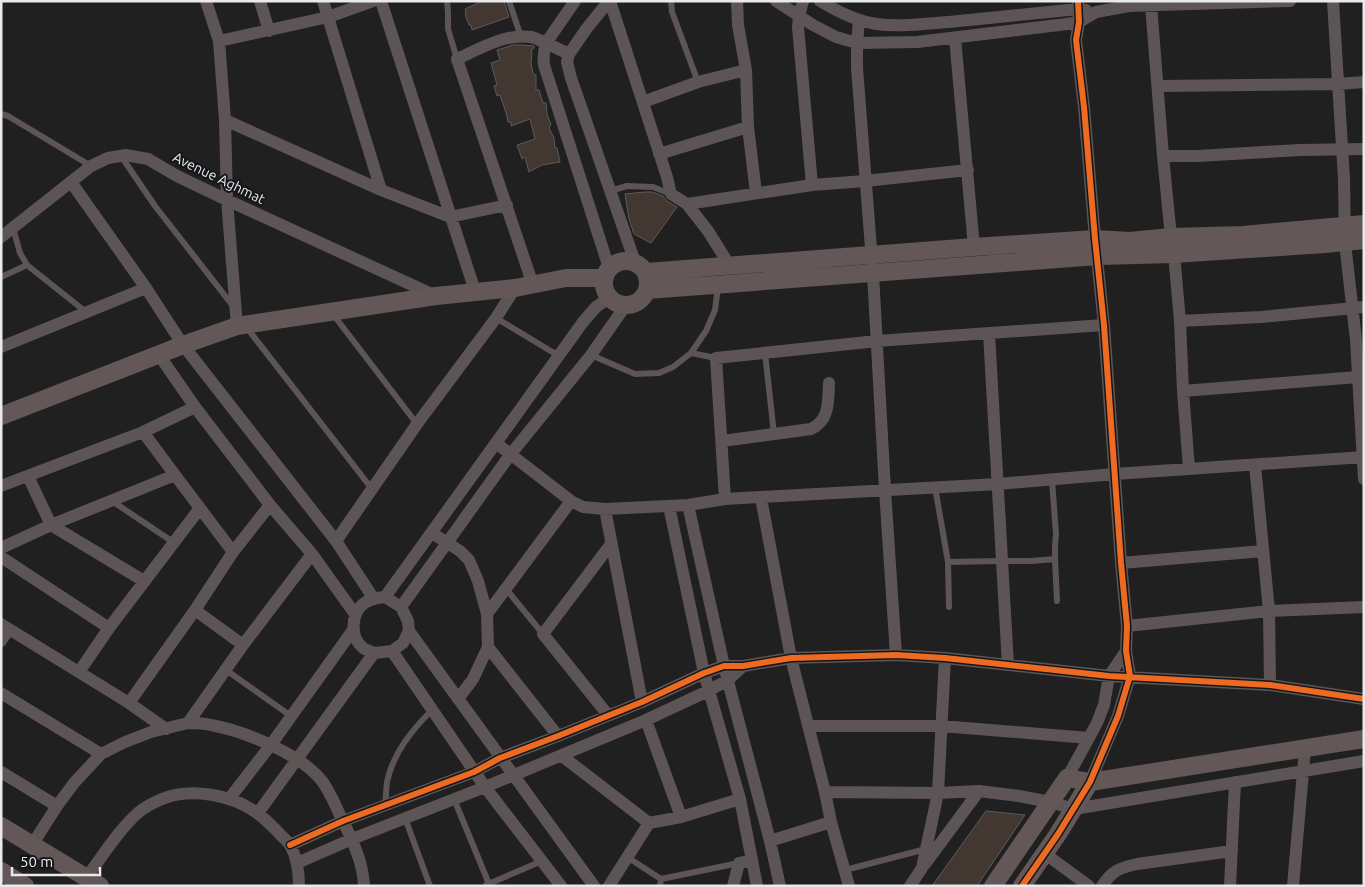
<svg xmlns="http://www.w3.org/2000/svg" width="1365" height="887" viewBox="0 0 1365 887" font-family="Ubuntu,sans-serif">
<rect width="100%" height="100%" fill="#202021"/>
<!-- building -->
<path fill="#433831" stroke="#5b5b5b" d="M 483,1 L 504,1 L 509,17 L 472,30 L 471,25 L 469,25 L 465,14 L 466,13 L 465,9 Z
M 513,45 L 522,45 L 534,46 L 534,48 L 532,49 L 531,64 L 533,73 L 536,75 L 536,90 L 539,90 L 543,103 L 546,103 L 547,114 L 551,125 L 549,128 L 554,138 L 555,148 L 557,148 L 560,162 L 542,165 L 529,172 L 525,157 L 522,159 L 517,145 L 535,139 L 530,119 L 511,126 L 511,122 L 508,122 L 507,117 L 507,116 L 500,95 L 497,96 L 494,86 L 497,85 L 491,63 L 500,60 L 497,50 Z
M 645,192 L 652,192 L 663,196 L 667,201 L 677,207 L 651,243 L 634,234 L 629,219 L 625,194 Z
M 986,811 L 1025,815 L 977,886 L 932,886 Z"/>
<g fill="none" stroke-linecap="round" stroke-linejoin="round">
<!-- lane -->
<path stroke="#5d5555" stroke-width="6" d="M 447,1 L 448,12 L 448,29 L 457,59
M 509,1 L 521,37
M 671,1 L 672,12 L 698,82
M 1,114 L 8,116 L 91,166
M 121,156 L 155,206 L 233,306
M 610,191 L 627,186 L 653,187 L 671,194
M 13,228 L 20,253 L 27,265
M 1,277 L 27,265 L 86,312
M 332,313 L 417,424
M 496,318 L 559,356
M 247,328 L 372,489
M 691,353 L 716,358
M 765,353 L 774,434
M 591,355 L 635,374 L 659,373 L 673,367 L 691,353 L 706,331 L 715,310 L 718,287
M 935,487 L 948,562 L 1002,561 L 1031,561 L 1055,559 L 1055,546 L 1056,534 L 1052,480
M 112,501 L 173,542
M 1055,559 L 1057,601
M 948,562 L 949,607
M 506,589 L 543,634
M 226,670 L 291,716
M 454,799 L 489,884
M 385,806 C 386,798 386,790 387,782 C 393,753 412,730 432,710
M 405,818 L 430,886
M 627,857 L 661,879
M 845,870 L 926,849
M 486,885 L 542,861
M 660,886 L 661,879 L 739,863"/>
<!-- street -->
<path stroke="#5d5555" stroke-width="12" d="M 206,1 L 219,41
M 260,1 L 269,31
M 323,1 L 381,190
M 381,1 L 475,291
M 609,1 L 587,28 L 569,54 L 546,43 C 544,50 543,57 544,65 L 609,268
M 610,1 L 667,177 L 671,194 L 687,204 L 708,231 L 730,266
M 737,1 L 738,25 L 746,70 L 748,127 L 756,193
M 776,1 L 813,25 L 836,37 L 857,43 L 917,42 L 1067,24 L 1079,22 L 1096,12 L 1129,6 L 1290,1
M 803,1 L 799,16 L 798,27 L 812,185
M 820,1 C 838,12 856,21 876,24 C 900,27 925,24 949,22 C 992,18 1035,13 1078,9 L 1086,10
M 1078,1 L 1079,22 L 1076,40 L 1084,107 L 1095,239 L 1104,325 L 1121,563 L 1127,626 L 1126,651 L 1130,676 L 1118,716 L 1090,782
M 1333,1 L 1344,179 L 1345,243 L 1356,340 L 1364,479
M 1151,5 L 1163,156 L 1171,237 L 1174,254 L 1180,321 L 1183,391 L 1189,469
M 859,20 L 857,43 L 857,68 L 873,274 L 885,490 L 896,655
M 955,38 L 974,247
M 569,54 L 567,62 L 571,78 L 635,262
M 1158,86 L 1338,84 L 1364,82
M 643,102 L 698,82 L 746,70
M 225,120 L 381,190 L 450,217 L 507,205
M 659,154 L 748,127
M 1163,156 L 1197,156 L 1300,150 L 1364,149
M 71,182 L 146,288 L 183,345 L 336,541 L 374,599
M 687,204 L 812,185 L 865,181 L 968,170
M 1,237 L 91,166 L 108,158 L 126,155 L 148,159 L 177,176 L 227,200 L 436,296
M 533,285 L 457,59 C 479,49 506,33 531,37 C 536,38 541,41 546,43 L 575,1
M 1180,321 L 1261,317 L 1364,307
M 237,326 L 227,200 L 225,120 L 219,41 L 328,17 L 373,1
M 989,333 L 1008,665
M 1,347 L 146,288
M 159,355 L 195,407 L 270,505 L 312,554 L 355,614
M 1183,391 L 1358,377
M 143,432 L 175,475 L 233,552
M 722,441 L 811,429 C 830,420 828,401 829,383
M 496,443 L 571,501 L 583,507 L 605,509 L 688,505 L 725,499 L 998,484 L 1115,474 L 1364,457
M 1255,465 L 1269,611 L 1270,685
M 28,476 L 51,525 L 144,581
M 1,486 L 143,432 L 195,407
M 761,498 L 791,658 L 825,792 L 831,822 L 770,841
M 725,499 L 716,358 L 877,341 L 1104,325
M 688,505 L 724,666 L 770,841 L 780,886
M 669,506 L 704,673 L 740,799 L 757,886
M 605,509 L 642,702
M 432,533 L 460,551 L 469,560 L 478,581 L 487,614 L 488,647 L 473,679 L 458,699
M 336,541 L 417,424 L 496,318 L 515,288
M 1,548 L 51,525 L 175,475
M 1,557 L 109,628
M 1121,563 L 1263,551
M 385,597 L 583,322 L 596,307 L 609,298
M 401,607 L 510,455 L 591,355 L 626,305
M 195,610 L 243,645
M 487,614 L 571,501
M 1,624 L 129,703 L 166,729
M 1127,626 L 1269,611 L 1364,607
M 409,631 L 594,886
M 1,641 L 9,629
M 488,647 L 558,736
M 392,651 L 485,787 L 561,886
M 79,672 L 109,628 L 200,508
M 1,693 L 101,754
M 129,703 L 195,610 L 233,552 L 270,505
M 608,715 L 543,634 L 611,544
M 646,720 L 681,817
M 188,723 C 195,723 203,723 211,725 C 244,731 301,754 322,781 C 331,793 336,808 343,821 C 353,842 363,862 364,886
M 808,726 L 941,726 L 1089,738
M 562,756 L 649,823 L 609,886
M 1,772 L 57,806 L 74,783 L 101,754 L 125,742 L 151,732 L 188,723 L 243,645 L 312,554
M 1067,778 L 1097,723 L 1104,705 L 1109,676 L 1126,651
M 825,792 L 938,793 L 979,791 L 1019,796 L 1050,802 L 1074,809 L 1364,761
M 229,799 L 270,746 L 353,630
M 258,813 L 374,653 L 392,651 L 403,643 L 409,631 L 408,621 L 401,607 L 385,597 C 377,598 368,599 362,605 C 351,616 350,637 363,648 C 366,650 371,651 374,653
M 831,822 L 849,886
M 649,823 L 681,817 L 740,799
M 32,845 L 57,806
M 290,845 L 343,821 L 474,772 L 500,758 L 558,736 L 642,702 L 704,673 L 724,666 L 743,666 L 791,658 L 896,655 L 945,658 L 1109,676 L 1270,685 L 1364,699
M 1044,853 L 1089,886
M 297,863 L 352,839 L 485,787 L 646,720 L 708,691 L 728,680 L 743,666
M 925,864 L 979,791
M 86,878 C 102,857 120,828 139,812 C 145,807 155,802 162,799 C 191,787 233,795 257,813 C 264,818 271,825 277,831 C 281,836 287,840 290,845 C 297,857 299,872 299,886
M 733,886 L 739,863 L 752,860
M 910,886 L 922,868 L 938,793 L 945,658
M 1102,886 C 1112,871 1119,868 1137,864 L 1232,851
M 1230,886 L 1235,782
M 1293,886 L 1305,749"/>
<!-- secondary -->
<path stroke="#635757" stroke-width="18" d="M604 283a22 22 0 1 1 44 0a22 22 0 1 1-44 0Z
M 646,272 L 974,247 L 1095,239 L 1130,241 L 1171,237 L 1243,235 L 1364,224
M 647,290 L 1098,256 L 1174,254 L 1325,244 L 1364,240
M 1,416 L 183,345 L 237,326 L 436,296 L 515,288 L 566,278 L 603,278
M 1,826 L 100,886
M 1,871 L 25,886
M 993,886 L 1067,778 L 1090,782 L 1364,739
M 1022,886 L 1058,834 L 1090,782"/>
<defs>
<path id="cycleway" d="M 290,845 L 343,821 L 474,772 L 500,758 L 558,736 L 642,702 L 704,673 L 724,666 L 743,666 L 791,658 L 896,655 L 945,658 L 1109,676 L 1270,685 L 1364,699
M 1022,886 L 1058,834 L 1090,782 L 1118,716 L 1130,676 L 1126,651 L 1127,626 L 1121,563 L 1104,325 L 1095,239 L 1084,107 L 1076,40 L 1079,22 L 1078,1"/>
</defs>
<!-- cycleway casing -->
<use href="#cycleway" stroke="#151619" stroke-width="9"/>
<!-- cycleway -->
<use href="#cycleway" stroke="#ed6a23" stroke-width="6"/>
</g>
<g text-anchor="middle" stroke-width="4" stroke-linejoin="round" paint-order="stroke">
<!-- street labels -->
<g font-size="14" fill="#eaeaed" stroke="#151619">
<text transform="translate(219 178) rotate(26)" y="5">Avenue Aghmat</text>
</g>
</g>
<!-- border -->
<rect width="1365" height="887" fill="none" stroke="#eaeaed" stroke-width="5"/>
<!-- scale -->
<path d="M12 867v8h88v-8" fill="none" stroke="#eaeaed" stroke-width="2.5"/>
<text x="20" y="867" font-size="15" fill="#eaeaed" stroke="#151619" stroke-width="4" paint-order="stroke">50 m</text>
</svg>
